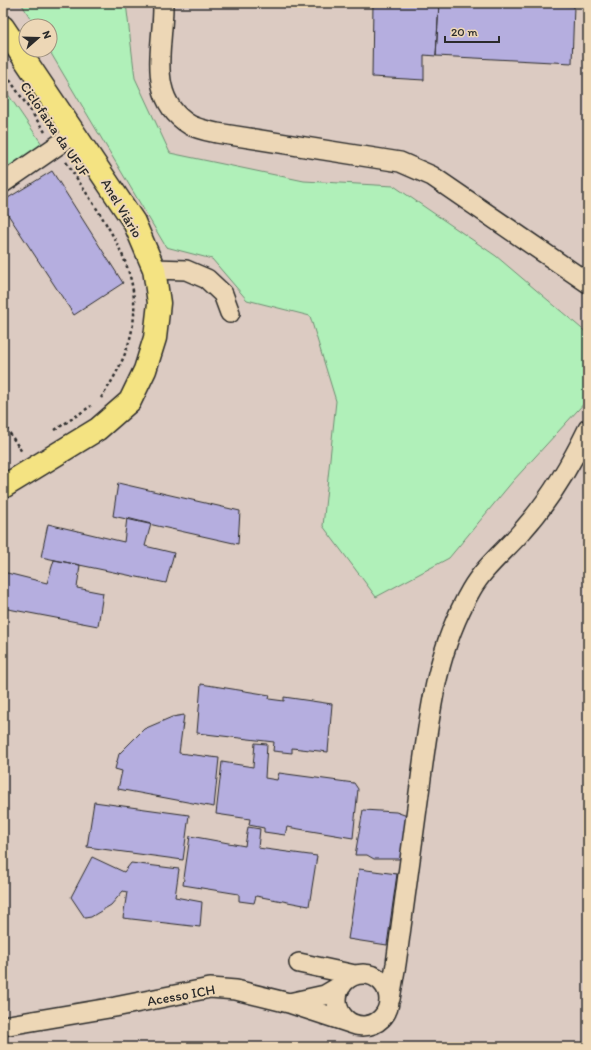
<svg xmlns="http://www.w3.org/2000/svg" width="591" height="1050" viewBox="0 0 591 1050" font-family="Itim,sans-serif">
<rect width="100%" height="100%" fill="#edd7b6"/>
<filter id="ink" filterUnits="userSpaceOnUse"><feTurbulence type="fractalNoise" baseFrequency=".025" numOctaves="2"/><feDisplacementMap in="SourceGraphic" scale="8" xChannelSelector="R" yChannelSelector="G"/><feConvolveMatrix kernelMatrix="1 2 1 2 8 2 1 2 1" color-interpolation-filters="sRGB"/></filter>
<g filter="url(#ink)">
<!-- built -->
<path fill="#dccbc2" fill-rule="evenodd" d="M 3,3 L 588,3 L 588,1047 L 3,1047 ZM 26,26 L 50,26 L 50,50 L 26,50 Z"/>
<!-- green -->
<path fill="#b0f0b9" stroke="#6e8e72" d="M 21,3 L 126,3 L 135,78 L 170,153 L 304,181 L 394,186 L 496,256 L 588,334 L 588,399 L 513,481 L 449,558 L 376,597 L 323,526 L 336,401 L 310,316 L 247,300 L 212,259 L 166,247 L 49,50 L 50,26 L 35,26 Z
M 3,87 L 44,147 L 3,176 Z"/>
<!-- building -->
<path fill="#b5aedf" stroke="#2b2b2b" d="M 373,3 L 439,3 L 436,56 L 424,55 L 424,80 L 372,77 Z
M 439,3 L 522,3 L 574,6 L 572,63 L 436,56 Z
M 52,171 L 123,283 L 74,315 L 3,207 L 3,201 Z
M 118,483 L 240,511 L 238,544 L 113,516 Z
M 127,518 L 151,524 L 145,546 L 174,553 L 166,583 L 41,557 L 48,524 L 124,542 Z
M 54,560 L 80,565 L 77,588 L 103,593 L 98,626 L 3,608 L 3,572 L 47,583 Z
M 201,684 L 270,695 L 269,699 L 284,701 L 284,697 L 332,704 L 328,752 L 292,748 L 292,753 L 273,751 L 274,742 L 197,733 Z
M 184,715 L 179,753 L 219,758 L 214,807 L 118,789 L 122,771 L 115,769 L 119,754 L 144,729 L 172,717 Z
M 255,743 L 267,744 L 265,778 L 277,780 L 279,773 L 354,783 L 358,789 L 353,838 L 287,827 L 285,835 L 264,832 L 264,828 L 249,825 L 250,819 L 216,814 L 222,762 L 253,767 Z
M 94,802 L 189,815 L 183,860 L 87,847 Z
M 363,810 L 396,812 L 413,818 L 407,859 L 374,859 L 367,855 L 355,855 Z
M 248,827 L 260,829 L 258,848 L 317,856 L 309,906 L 256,896 L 254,903 L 239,901 L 239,894 L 183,885 L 190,836 L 245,846 Z
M 92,857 L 124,872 L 131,863 L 179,869 L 175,897 L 202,902 L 200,927 L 123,918 L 127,892 L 123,891 L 111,905 L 91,917 L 85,918 L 71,897 Z
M 359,869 L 397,874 L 387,945 L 348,939 Z"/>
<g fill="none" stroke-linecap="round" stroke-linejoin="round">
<defs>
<path id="minor" d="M 163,3 C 164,46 145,98 190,125 C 197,129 208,131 217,133 L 400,162 L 432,176 L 588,283
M 3,183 L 74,134
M 154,269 L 186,270 L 207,279 L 223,294 L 230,313
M 299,963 L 355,975
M337 1000a26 26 0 1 1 52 0a26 26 0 1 1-52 0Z
M 390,999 L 396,964 C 404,907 411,850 419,793 C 429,721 434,654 471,590 C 484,567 506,550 523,530 C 549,501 571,464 588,429
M 289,1003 L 325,995 L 342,985
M 3,1026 L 115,1007 L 210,988 L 236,990 L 289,1003 L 356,1025"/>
<path id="major" d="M 3,27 L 134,222 L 154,269 L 159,303 L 155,338 L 145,370 L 130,401 L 98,429 L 3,487"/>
</defs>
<!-- minor casing -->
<use href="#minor" stroke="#2b2b2b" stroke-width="22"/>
<!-- major casing -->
<use href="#major" stroke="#2b2b2b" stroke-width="25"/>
<!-- path -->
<path stroke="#2b2b2b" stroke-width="2.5" stroke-dasharray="3 3" stroke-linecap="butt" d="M 3,70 L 45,132
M 66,162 C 122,248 168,299 101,398
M 3,423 L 22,452
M 55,430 L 91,406"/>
<!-- minor -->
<use href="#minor" stroke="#edd7b6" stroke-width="19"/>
<!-- major -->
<use href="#major" stroke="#f4e382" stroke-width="22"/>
</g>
</g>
<g text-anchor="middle" stroke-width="4" stroke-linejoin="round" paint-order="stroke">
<!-- street labels -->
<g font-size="14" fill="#2b2b2b" stroke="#edd7b6">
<text transform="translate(55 129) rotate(56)" y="5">Ciclofaixa da UFJF</text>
<text transform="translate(122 208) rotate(59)" y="5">Anel Viário</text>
<text transform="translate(181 995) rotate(-10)" y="5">Acesso ICH</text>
</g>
</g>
<!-- margin -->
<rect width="591" height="1050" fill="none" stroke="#edd7b6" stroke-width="16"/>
<rect x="8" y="8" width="575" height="1034" fill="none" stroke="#2b2b2b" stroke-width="1.5" filter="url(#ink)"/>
<!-- north arrow -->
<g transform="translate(38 38) rotate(70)"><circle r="19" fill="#edd7b6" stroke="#9f927e"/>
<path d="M0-3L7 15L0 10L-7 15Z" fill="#2b2b2b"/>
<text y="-6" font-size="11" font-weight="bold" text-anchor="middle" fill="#2b2b2b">N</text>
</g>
<!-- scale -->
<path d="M445 36v6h54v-6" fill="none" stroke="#2b2b2b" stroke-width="2"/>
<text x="451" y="36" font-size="12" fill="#2b2b2b" stroke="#edd7b6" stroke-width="3" paint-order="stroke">20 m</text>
</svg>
